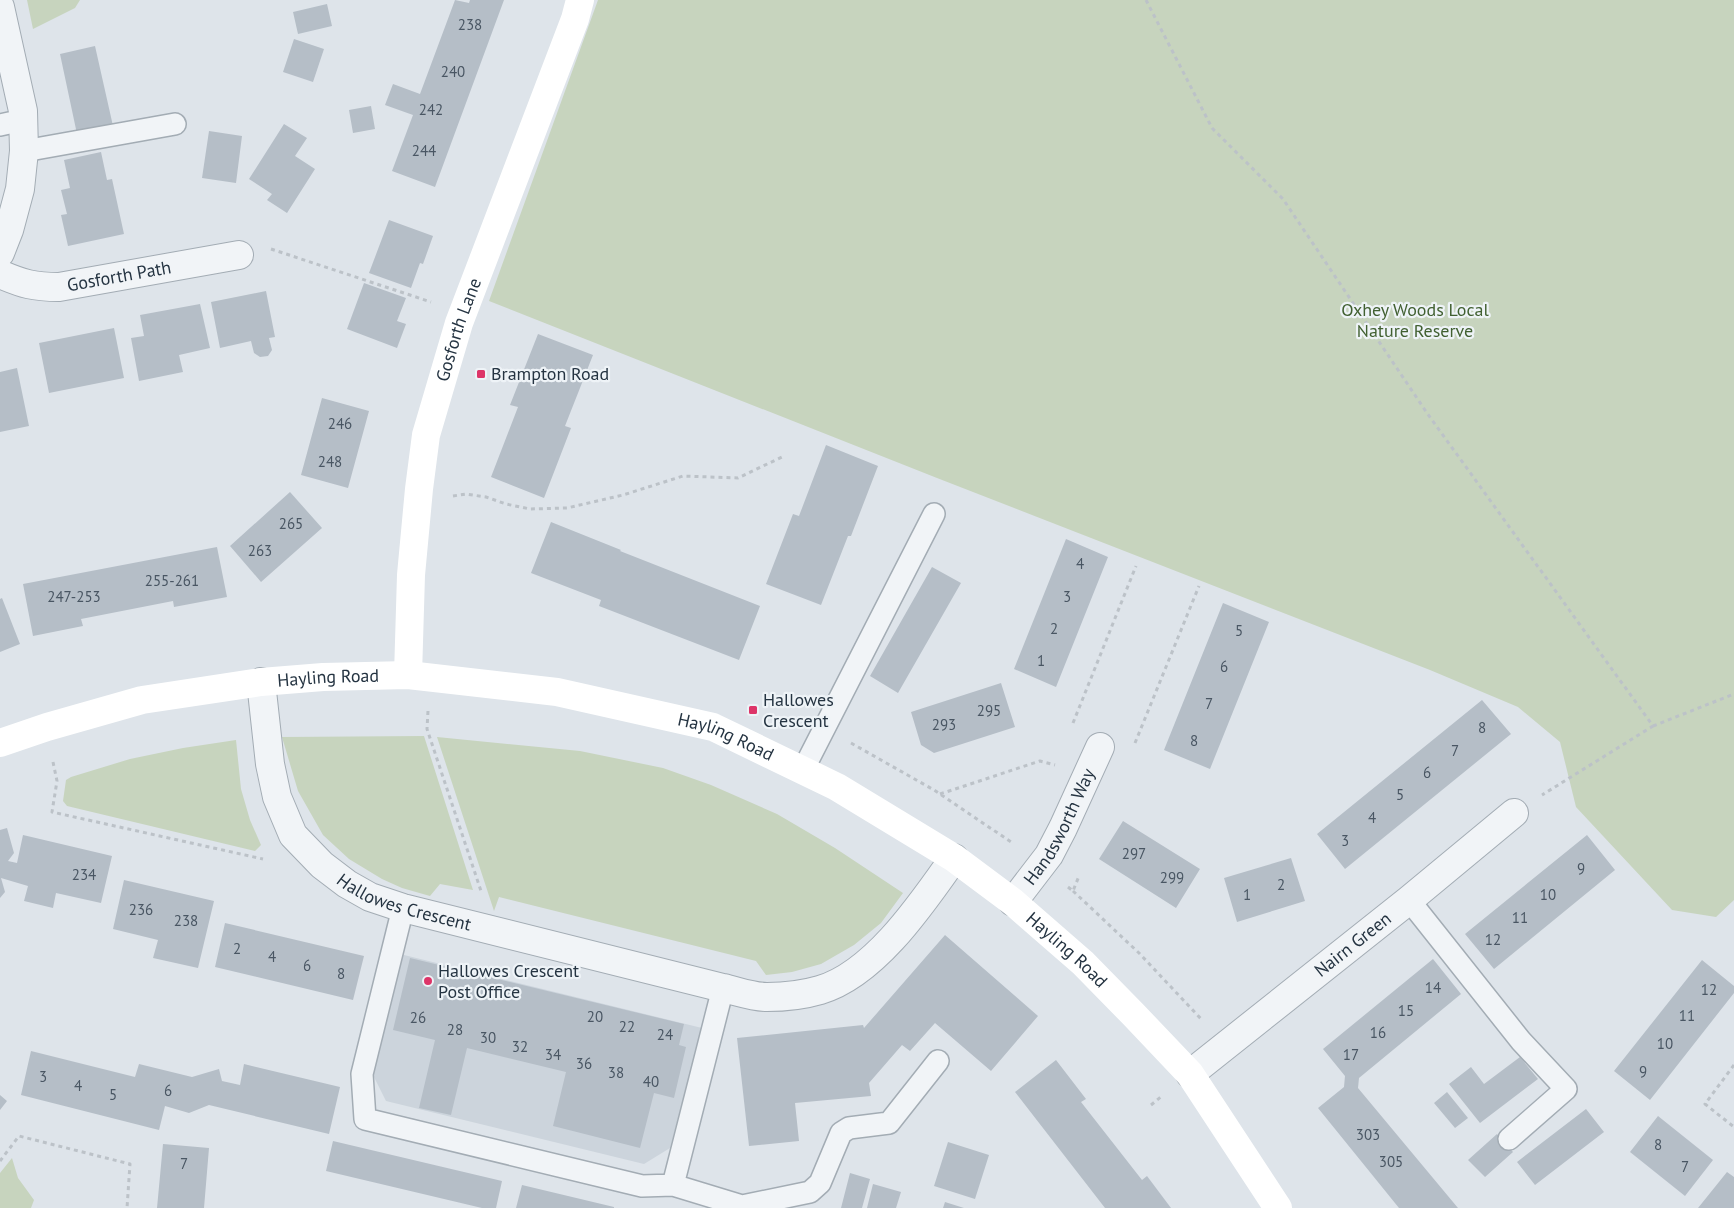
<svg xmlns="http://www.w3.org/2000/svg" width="1734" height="1208" viewBox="0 0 1734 1208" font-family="'PT Sans',sans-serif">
<rect width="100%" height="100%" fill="#dee4ea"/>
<!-- built -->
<path fill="#ccd4dc" d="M 400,954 L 702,1028 L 670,1148 L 644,1164 L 386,1101 L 371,1071 Z"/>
<!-- green -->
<path fill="#c7d4be" d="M 27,0 L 80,0 L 75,8 L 33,29 Z
M 598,0 L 1734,0 L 1734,900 L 1716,917 L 1672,910 L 1576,807 L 1560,742 L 1518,707 L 1430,670 L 937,478 L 489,301 Z
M 424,736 L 473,890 L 440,884 L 430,896 L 402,888 L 382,879 L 349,859 L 323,835 L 298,791 L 282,737 Z
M 437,737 L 580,751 L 663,768 L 711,785 L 777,814 L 835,848 L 903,893 L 881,923 L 854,945 L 821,964 L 792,972 L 766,975 L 756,961 L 499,897 L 494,911 Z
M 236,740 L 241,789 L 250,820 L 261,845 L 255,851 L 67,806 L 63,801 L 66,780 L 71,777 L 130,759 L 183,748 Z
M 12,1158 L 18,1178 L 34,1200 L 31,1208 L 0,1208 L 0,1173 Z"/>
<!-- building -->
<path fill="#b5bec7" d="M 455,0 L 469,3 L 470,0 L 504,0 L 435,187 L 392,171 L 413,115 L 385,105 L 393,84 L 420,94 Z
M 327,4 L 332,26 L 298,34 L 293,12 Z
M 294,39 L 324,49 L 313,82 L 283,72 Z
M 95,46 L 113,126 L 77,134 L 60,54 Z
M 371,106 L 375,129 L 353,133 L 349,110 Z
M 284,124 L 307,138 L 295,156 L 315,169 L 287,213 L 267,200 L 272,194 L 249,179 Z
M 209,131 L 242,136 L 236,183 L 202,178 Z
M 101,152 L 107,180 L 112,179 L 124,234 L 68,246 L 61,215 L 67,214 L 61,190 L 70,188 L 64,160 Z
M 389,220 L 433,236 L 423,264 L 420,263 L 411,288 L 369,273 Z
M 364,283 L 406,298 L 397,321 L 406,324 L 397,348 L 347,329 Z
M 266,291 L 275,337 L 269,338 L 272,350 L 268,356 L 260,357 L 254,353 L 251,341 L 220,348 L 211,302 Z
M 200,304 L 210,348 L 179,355 L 183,372 L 139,381 L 131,338 L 144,336 L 140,315 Z
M 114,328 L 124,378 L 49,393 L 39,343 Z
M 538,334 L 593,355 L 565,426 L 571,428 L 544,498 L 491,477 L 518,407 L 510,405 Z
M 17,368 L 29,426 L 0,432 L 0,372 Z
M 322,398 L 369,411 L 348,488 L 301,475 Z
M 826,445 L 878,466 L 851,536 L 848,536 L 821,605 L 766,584 L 793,514 L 799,516 Z
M 290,492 L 322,528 L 261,582 L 230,546 Z
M 551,522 L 621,550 L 620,551 L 760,606 L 739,660 L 599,606 L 601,600 L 531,573 Z
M 1066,539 L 1108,557 L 1056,687 L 1014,669 Z
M 217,547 L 227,597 L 174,607 L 173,601 L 81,619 L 83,626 L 33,636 L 23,584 Z
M 932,567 L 961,583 L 898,693 L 870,676 Z
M 2,598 L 20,644 L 0,652 L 0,599 Z
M 1223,603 L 1269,622 L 1210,769 L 1164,750 Z
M 1001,683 L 1015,727 L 934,753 L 921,745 L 911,712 Z
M 1482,700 L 1511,734 L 1345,869 L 1317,834 Z
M 1123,821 L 1200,869 L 1176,908 L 1099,859 Z
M 7,828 L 14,853 L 8,861 L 17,863 L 23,835 L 112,856 L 101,903 L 56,893 L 53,908 L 24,901 L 28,886 L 1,878 L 5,892 L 0,898 L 0,830 Z
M 1587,835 L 1615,870 L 1494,969 L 1465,934 Z
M 1291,858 L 1305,901 L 1237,922 L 1224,878 Z
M 124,880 L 214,901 L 198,968 L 153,958 L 158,940 L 113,929 Z
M 225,923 L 364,956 L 353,1000 L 215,967 Z
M 945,935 L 1038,1016 L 991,1071 L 935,1023 L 910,1051 L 902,1045 L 869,1083 L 871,1096 L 795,1103 L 799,1141 L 749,1146 L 737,1038 L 863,1025 L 864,1028 Z
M 410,958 L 684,1024 L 679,1045 L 686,1047 L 674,1098 L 654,1093 L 640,1148 L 553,1126 L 566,1072 L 467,1048 L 451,1115 L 419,1108 L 435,1040 L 393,1030 Z
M 1433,959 L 1461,994 L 1359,1078 L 1358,1088 L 1458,1208 L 1399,1208 L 1318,1108 L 1344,1087 L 1345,1076 L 1323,1049 Z
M 1702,960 L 1734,986 L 1734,993 L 1650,1100 L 1614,1071 Z
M 31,1051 L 135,1077 L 139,1064 L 192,1077 L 219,1069 L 222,1081 L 240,1085 L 244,1064 L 340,1087 L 329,1134 L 209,1105 L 189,1113 L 165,1106 L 159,1130 L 21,1095 Z
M 1520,1057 L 1538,1079 L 1480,1123 L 1449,1084 L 1471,1067 L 1484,1084 Z
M 1056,1060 L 1086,1099 L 1081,1102 L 1142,1180 L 1147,1176 L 1171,1208 L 1105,1208 L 1015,1092 Z
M 1447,1092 L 1468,1118 L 1455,1128 L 1434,1103 Z
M 0,1095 L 7,1101 L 0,1110 Z
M 1586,1109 L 1604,1132 L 1535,1185 L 1517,1162 Z
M 1658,1116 L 1713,1160 L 1685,1196 L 1630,1152 Z
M 1497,1134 L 1513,1152 L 1485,1177 L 1468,1160 Z
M 333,1141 L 502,1181 L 496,1208 L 482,1208 L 326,1171 Z
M 948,1142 L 989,1155 L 975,1199 L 934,1186 Z
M 163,1144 L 209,1148 L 204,1208 L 157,1208 Z
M 1727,1172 L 1734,1177 L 1734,1208 L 1698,1208 Z
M 850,1173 L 870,1179 L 862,1208 L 841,1208 Z
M 873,1184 L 901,1192 L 896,1208 L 867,1208 Z
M 522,1185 L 614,1207 L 614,1208 L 516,1208 Z
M 945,1202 L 964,1208 L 943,1208 Z"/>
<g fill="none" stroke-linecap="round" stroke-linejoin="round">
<defs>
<path id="lane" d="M 0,125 L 23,120
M 24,151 L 175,124
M 803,770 L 934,514
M 1409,900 L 1521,1041 L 1566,1089 L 1509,1139
M 403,908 L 362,1074 L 365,1119 L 642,1186 L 673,1185 L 723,988
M 673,1185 L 742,1206 L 810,1192 L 820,1183 L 841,1133 L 849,1128 L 889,1123 L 938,1061"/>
<g id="street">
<path d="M 0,7 L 23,111 L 24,151 L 20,189 L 9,230 L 0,253"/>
<path id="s1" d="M 0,274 C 23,284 34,287 59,287 L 239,255"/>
<path id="s2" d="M 261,682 L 270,764 L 277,797 L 293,835 L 322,865 L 347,884 L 370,897 L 403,908 L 723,988 C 737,991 753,997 767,997 C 785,997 803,995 820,990 C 875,974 923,902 954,858"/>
<path id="s3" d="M 1013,902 L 1049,855 L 1063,828 L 1100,747"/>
<path id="s4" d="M 1190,1074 L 1409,900 L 1514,813"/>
</g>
</defs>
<!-- lane casing -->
<use href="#lane" stroke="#a3acb4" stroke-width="24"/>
<!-- street casing -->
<use href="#street" stroke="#a3acb4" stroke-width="30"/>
<!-- path -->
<path stroke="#bcc2c8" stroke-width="3" stroke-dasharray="4 4" stroke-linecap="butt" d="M 1146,0 L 1212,128 L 1283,199 L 1427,413 L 1653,726 L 1542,795
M 271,249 L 431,302
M 453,496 L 466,494 L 486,497 L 506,504 L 530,509 L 567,508 L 623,495 L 683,476 L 738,478 L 784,456
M 428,711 L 427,729 L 481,891
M 1073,723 L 1136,566
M 1653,726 L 1734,694
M 851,743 L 934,790 L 1014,844
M 1135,743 L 1199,586
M 53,762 L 57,781 L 52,812 L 263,859
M 940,794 L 1040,761 L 1055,765
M 1068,887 L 1073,891 L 1079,876
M 1073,891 L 1139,953 L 1203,1021
M 1734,1065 L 1705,1104 L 1734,1127
M 1151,1105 L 1162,1096
M 0,1161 L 19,1136 L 130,1164 L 127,1208"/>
<!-- lane -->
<use href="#lane" stroke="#f1f4f7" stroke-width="21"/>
<!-- street -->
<use href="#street" stroke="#f1f4f7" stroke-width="28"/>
<!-- secondary -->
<g stroke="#fff" stroke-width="28">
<path id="s5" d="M 408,675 L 411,575 L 419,489 L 426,435 L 459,323 L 575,19 L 580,0"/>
<path id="s6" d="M 0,743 L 47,727 L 142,700 L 261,682 L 323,677 L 408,675 L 557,692 L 713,727 L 837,787 L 954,858 L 1013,902 L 1083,963 L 1133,1014 L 1190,1074 L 1278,1208"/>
</g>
</g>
<!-- markers -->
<g fill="#dd3468" stroke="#eef3f7" stroke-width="2">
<rect x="476" y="369" width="10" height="10" rx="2.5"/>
<rect x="748" y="705" width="10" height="10" rx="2.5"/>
<circle cx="428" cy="981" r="5"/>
</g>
<g text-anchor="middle" stroke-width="4.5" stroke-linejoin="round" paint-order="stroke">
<!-- number labels -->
<g font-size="15" fill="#495663">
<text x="470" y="30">238</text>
<text x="453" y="77">240</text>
<text x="431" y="115">242</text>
<text x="424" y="156">244</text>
<text x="340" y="429">246</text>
<text x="330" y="467">248</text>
<text x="291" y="529">265</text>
<text x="260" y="556">263</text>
<text x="1080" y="569">4</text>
<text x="172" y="586">255-261</text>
<text x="74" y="602">247-253</text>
<text x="1067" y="602">3</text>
<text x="1054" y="634">2</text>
<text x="1239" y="636">5</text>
<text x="1041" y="666">1</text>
<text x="1224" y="672">6</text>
<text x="1209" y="709">7</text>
<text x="989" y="716">295</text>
<text x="944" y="730">293</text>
<text x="1482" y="733">8</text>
<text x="1194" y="746">8</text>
<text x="1455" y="756">7</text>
<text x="1427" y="778">6</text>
<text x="1400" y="800">5</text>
<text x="1372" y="823">4</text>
<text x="1345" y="846">3</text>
<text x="1134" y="859">297</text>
<text x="1581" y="874">9</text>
<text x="84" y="880">234</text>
<text x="1172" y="883">299</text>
<text x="1281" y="890">2</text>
<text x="1247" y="900">1</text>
<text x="1548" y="900">10</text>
<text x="141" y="915">236</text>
<text x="1520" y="923">11</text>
<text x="186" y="926">238</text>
<text x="1493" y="945">12</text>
<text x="237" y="954">2</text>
<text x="272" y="962">4</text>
<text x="307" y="971">6</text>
<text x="341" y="979">8</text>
<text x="1433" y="993">14</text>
<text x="1709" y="995">12</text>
<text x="1406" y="1016">15</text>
<text x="1687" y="1021">11</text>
<text x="595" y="1022">20</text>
<text x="418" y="1023">26</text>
<text x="627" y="1032">22</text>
<text x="455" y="1035">28</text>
<text x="1378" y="1038">16</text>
<text x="665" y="1040">24</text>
<text x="488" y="1043">30</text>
<text x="1665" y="1049">10</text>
<text x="520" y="1052">32</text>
<text x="553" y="1060">34</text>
<text x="1351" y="1060">17</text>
<text x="584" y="1069">36</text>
<text x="1643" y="1077">9</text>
<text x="616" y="1078">38</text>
<text x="43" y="1082">3</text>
<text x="651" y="1087">40</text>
<text x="78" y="1091">4</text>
<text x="168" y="1096">6</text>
<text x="113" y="1100">5</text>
<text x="1368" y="1140">303</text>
<text x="1658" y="1150">8</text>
<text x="1391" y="1167">305</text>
<text x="184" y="1169">7</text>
<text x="1685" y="1172">7</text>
</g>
<!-- street labels -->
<g font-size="18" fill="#253442" stroke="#eef3f7">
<text dy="6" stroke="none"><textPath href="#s1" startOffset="122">Gosforth Path</textPath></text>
<text dy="6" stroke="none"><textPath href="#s5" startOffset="351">Gosforth Lane</textPath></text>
<text dy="6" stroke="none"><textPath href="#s6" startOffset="336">Hayling Road</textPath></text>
<text dy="6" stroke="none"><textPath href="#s6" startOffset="741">Hayling Road</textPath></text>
<text dy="6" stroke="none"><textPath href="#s3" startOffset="89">Handsworth Way</textPath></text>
<text dy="6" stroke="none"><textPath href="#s2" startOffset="291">Hallowes Crescent</textPath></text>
<text dy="6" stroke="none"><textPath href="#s4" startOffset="208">Nairn Green</textPath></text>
<text dy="6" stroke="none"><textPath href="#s6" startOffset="1146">Hayling Road</textPath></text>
</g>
<!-- park labels -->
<g font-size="18" fill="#416031" stroke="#eef3f7">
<text x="1415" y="316">Oxhey Woods Local<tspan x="1415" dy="21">Nature Reserve</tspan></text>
</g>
<!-- poi labels -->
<g font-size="18" fill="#253442" stroke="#eef3f7" text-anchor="start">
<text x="491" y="380">Brampton Road</text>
<text x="763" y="706">Hallowes<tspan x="763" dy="21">Crescent</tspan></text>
<text x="438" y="977">Hallowes Crescent<tspan x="438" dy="21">Post Office</tspan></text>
</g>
</g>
</svg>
